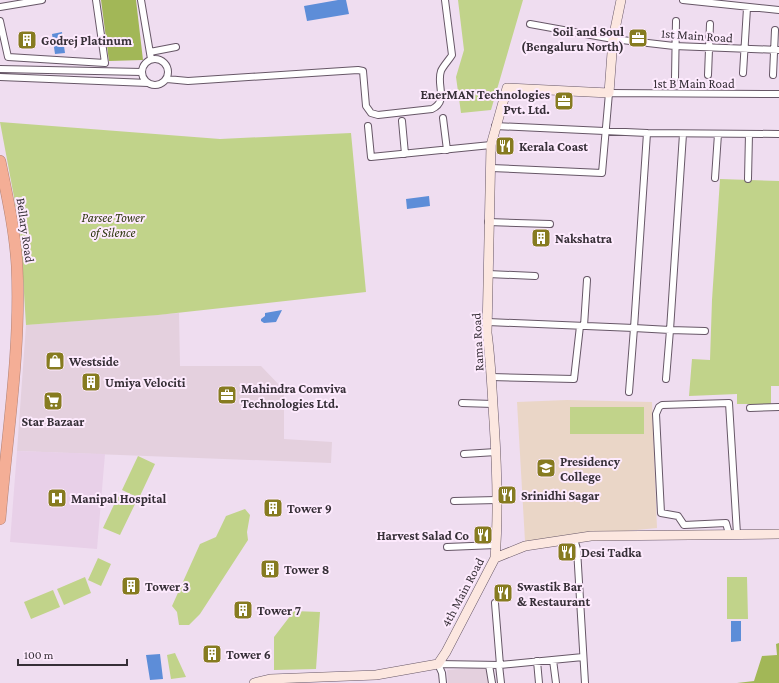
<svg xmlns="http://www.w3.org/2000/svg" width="779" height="683" viewBox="0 0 779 683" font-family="'Crimson Pro',serif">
<rect width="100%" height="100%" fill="#efddf0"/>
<!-- commercial -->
<path fill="#e4d0de" d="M 179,313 L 180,366 L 261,366 L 284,390 L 284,439 L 332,442 L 331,463 L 17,451 L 26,325 Z
M 472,668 L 494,669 L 495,683 L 448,683 L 447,670 Z"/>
<!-- built -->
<path fill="#e8d0e8" d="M 17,451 L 105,454 L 97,549 L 10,542 Z"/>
<!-- education -->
<path fill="#ead6c7" d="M 567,400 L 652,402 L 657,528 L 525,541 L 517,402 Z"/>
<!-- green -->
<path fill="#c1d38a" d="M 458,0 L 523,0 L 491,110 L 461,113 L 456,77 L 464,50 Z
M 0,122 L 220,139 L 351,133 L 366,292 L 158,315 L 26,325 L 20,229 Z
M 720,179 L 779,181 L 779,386 L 771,386 L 771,404 L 737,404 L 737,394 L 689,396 L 692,359 L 710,360 L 712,300 Z
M 570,407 L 644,407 L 644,434 L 570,434 Z
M 138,456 L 155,464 L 139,498 L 122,490 Z
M 119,494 L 136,502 L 120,535 L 103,528 Z
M 245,509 L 250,515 L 247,532 L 248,540 L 200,614 L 189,625 L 179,625 L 177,612 L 172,606 L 200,544 L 216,537 L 226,516 Z
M 98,558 L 111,564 L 101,586 L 88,580 Z
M 85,577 L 91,593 L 64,605 L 57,589 Z
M 727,577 L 747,577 L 748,619 L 727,619 Z
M 53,590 L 60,607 L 31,619 L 24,602 Z
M 294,611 L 320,612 L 316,669 L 274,670 L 274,637 Z
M 175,653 L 186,677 L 171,679 L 167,655 Z"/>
<!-- forest -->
<path fill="#a2b757" d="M 101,0 L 136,0 L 143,60 L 109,61 Z
M 779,643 L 779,683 L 737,683 L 754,681 L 762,656 L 777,655 L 776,644 Z"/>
<!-- water -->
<path fill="#5d8dd8" d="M 338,0 L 346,0 L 349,14 L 307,21 L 304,6 Z
M 62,32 L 65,53 L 55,54 L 52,34 Z
M 429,196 L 430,206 L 407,209 L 406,199 Z
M 282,310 L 276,322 L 264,323 L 261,321 L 261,319 L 265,316 L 265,313 Z
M 731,621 L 741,621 L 741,641 L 731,642 Z
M 160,654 L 163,679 L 150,680 L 146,655 Z"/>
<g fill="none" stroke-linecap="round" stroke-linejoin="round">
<defs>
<path id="street" d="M 141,0 L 151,59
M 683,0 L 779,10
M 0,7 L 42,0
M 0,21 L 8,57 L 105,63 L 96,0
M 530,24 L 613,39 L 674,46 L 779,50
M 150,52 L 176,47
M142 72a13 13 0 1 1 26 0a13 13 0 1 1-26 0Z
M 0,69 L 142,72
M 743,73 L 747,8
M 708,75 L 710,24
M 773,75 L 775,30
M 0,77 L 148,83
M 675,78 L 676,21
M 167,79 L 188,81 L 358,70 L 363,71 L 366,106 L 371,113 L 378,115 L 432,109 C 449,101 436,85 441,71 C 443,66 449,60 452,55 L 445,0
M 443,118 L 447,150
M 402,121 L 405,154
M 368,126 L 371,157 L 491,145
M 495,126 L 647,133 L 779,134
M 491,168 L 602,173 L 609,93 L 779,94
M 715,178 L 718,134
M 748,179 L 749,134
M 488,222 L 550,224
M 488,274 L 535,276
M 488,322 L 634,328 L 647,133
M 584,326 L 587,280
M 491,377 L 574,379 L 580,326
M 666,379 L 670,330 L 705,331
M 629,392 L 634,328 L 670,330 L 683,134
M 462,403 L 493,404
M 750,408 L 779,407
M 464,454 L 496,452
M 454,501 L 497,500
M 729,534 L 726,523 L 684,525 L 678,516 L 661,513 L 656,414 L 659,407 L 662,405 L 729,403 L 737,534
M 574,539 L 577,549 L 585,683
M 447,547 L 496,545
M 495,603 L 500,665
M 553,660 L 556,683
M 537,661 L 539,683
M 489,665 L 492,683
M 499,665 L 501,683
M 443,683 L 442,673 L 438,664 L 500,665 L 583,657"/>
<path id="secondary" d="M 495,558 C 499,512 497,467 494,421 C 492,392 491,362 487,333 L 491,145 L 507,88 L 609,93 L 613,39 L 621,0
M 254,683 L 270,679 L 376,675 L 438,664 L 446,652 L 495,558 L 525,546 L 591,536 L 779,534"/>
<path id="highway" d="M 0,161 C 7,195 15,231 17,266 C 21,350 7,435 0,519"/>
</defs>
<!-- street casing -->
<use href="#street" stroke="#675767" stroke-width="8"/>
<!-- secondary casing -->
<use href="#secondary" stroke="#675767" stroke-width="10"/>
<!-- highway casing -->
<use href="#highway" stroke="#b28275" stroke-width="12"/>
<!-- street -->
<use href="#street" stroke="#fff" stroke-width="6"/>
<!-- secondary -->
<use href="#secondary" stroke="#fce7e0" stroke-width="9"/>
<!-- highway -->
<use href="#highway" stroke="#f4ae96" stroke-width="11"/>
</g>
<!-- icons -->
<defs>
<symbol id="office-square" viewBox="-11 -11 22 22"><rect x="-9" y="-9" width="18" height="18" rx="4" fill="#867b20" stroke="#fdeafd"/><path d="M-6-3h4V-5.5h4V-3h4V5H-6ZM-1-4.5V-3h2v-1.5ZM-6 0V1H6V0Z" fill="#fff"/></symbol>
<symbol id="building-square" viewBox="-11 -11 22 22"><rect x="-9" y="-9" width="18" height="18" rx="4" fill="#867b20" stroke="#fdeafd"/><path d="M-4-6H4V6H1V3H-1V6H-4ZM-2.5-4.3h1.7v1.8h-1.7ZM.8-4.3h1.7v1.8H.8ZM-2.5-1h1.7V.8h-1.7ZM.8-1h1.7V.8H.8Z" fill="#fff"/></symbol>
<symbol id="restaurant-square" viewBox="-11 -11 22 22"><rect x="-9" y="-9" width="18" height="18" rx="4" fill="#867b20" stroke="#fdeafd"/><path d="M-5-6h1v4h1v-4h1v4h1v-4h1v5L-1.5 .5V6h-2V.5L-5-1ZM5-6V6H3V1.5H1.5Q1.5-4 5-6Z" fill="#fff"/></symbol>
<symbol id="shop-square" viewBox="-11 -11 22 22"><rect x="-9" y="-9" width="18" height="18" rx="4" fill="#867b20" stroke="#fdeafd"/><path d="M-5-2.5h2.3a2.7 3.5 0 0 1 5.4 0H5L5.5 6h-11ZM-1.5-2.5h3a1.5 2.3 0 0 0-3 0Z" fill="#fff"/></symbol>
<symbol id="supermarket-square" viewBox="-11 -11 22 22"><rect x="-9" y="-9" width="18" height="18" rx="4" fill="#867b20" stroke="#fdeafd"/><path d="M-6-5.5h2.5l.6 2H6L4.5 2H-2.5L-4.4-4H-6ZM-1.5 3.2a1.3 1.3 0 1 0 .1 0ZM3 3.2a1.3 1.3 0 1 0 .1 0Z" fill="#fff"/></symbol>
<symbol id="university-square" viewBox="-11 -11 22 22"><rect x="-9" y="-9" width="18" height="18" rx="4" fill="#867b20" stroke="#fdeafd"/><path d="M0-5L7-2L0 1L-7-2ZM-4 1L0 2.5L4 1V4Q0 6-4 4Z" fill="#fff"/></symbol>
<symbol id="hospital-square" viewBox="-11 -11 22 22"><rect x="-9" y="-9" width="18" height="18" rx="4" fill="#867b20" stroke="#fdeafd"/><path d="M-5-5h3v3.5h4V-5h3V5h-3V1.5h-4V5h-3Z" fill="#fff"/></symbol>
</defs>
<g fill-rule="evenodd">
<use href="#office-square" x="627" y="27" width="22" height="22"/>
<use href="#building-square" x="16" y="29" width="22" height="22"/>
<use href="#office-square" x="553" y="90" width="22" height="22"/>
<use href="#restaurant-square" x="494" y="135" width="22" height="22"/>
<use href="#building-square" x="530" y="227" width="22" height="22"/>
<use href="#shop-square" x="44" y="350" width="22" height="22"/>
<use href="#building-square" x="80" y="371" width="22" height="22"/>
<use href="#office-square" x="216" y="384" width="22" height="22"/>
<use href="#supermarket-square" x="42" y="390" width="22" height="22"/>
<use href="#university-square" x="535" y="457" width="22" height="22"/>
<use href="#restaurant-square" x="496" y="484" width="22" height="22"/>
<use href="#hospital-square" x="46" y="487" width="22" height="22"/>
<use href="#building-square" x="262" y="497" width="22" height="22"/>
<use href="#restaurant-square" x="472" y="524" width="22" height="22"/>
<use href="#restaurant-square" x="556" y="541" width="22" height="22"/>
<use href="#building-square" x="259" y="558" width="22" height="22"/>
<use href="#building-square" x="120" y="575" width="22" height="22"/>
<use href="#restaurant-square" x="492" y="582" width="22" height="22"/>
<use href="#building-square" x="232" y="599" width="22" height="22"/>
<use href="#building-square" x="201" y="643" width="22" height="22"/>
</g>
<g text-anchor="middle" stroke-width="4" stroke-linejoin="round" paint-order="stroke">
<!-- poi labels -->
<g font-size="13" font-weight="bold" fill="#362f37" stroke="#fdeafd" text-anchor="start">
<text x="624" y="36" text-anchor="end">Soil and Soul<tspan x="624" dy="15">(Bengaluru North)</tspan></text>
<text x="41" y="45">Godrej Platinum</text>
<text x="550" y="99" text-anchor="end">EnerMAN Technologies<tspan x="550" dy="15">Pvt. Ltd.</tspan></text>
<text x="519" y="151">Kerala Coast</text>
<text x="555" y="243">Nakshatra</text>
<text x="69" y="366">Westside</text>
<text x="105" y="387">Umiya Velociti</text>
<text x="241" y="393">Mahindra Comviva<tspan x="241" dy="15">Technologies Ltd.</tspan></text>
<text x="53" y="426" text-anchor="middle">Star Bazaar</text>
<text x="560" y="466">Presidency<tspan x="560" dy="15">College</tspan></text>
<text x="521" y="500">Srinidhi Sagar</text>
<text x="71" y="503">Manipal Hospital</text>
<text x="287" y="513">Tower 9</text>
<text x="469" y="540" text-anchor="end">Harvest Salad Co</text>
<text x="581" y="557">Desi Tadka</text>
<text x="284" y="574">Tower 8</text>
<text x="145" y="591">Tower 3</text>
<text x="517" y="591">Swastik Bar<tspan x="517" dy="15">&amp; Restaurant</tspan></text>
<text x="257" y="615">Tower 7</text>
<text x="226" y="659">Tower 6</text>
</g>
<!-- street labels -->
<g font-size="13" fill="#362f37" stroke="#fdeafd">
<text transform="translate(697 35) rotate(4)" y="5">1st Main Road</text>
<text x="694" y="88">1st B Main Road</text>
<text transform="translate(26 230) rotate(82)" y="5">Bellary Road</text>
<text transform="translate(477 342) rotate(-93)" y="5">Rama Road</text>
<text transform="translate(462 592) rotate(-62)" y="5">4th Main Road</text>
</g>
<!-- park labels -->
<g font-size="13" font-style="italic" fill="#2e370e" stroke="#fdeafd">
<text x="113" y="222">Parsee Tower<tspan x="113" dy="15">of Silence</tspan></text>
</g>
</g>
<!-- scale -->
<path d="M18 659v6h109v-6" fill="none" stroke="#362f37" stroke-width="2"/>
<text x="24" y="659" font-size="12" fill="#362f37" stroke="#fdeafd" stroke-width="3" paint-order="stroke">100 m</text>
</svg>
